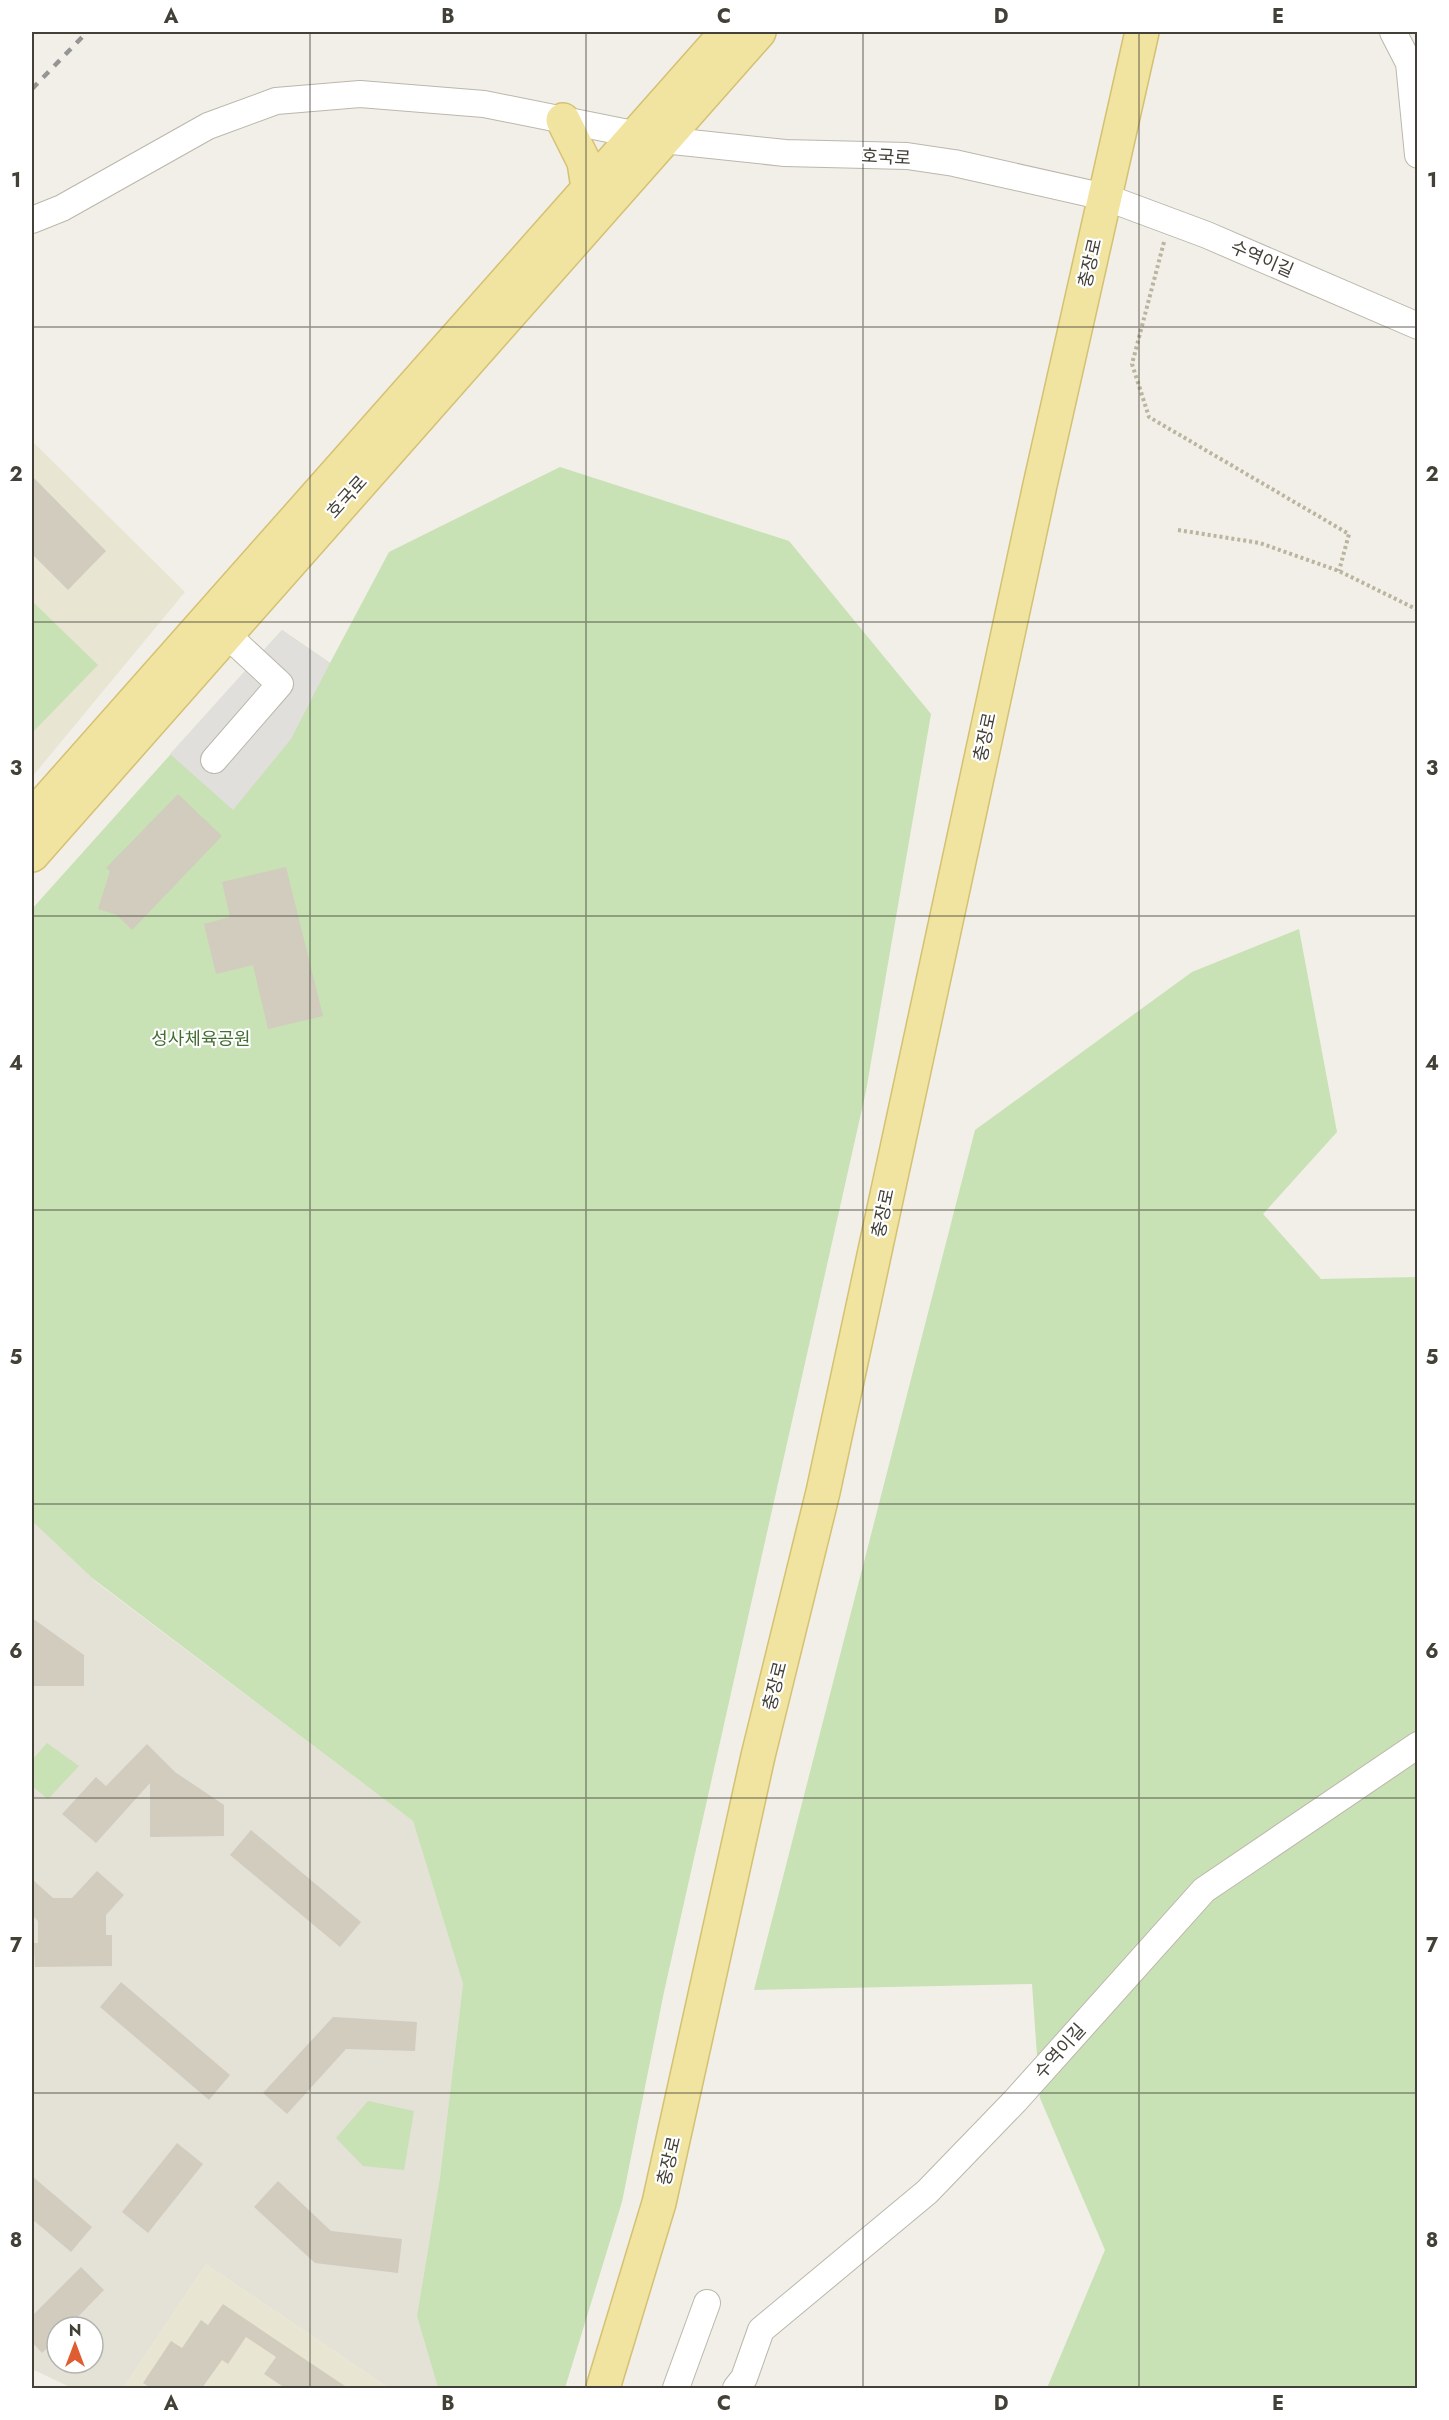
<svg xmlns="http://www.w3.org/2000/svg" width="1449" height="2420" viewBox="0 0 1449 2420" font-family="Jost,'Noto Sans KR',sans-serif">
<rect width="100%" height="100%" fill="#f1efe7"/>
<!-- residential -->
<path fill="#e4e1d6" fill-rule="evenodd" d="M 32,1521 L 96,1582 L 413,1821 L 463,1984 L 440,2177 L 417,2316 L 438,2388 L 389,2388 L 206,2264 L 123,2388 L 72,2388 L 32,2369 ZM 57,2327 L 93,2327 L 93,2363 L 57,2363 Z"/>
<!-- education -->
<path fill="#e9e5d3" d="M 32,441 L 185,592 L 32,777 Z
M 206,2264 L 389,2388 L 123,2388 Z"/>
<!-- green -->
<path fill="#c8e1b5" d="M 560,467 L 789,541 L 931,714 L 866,1091 L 664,1992 L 622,2202 L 565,2388 L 438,2388 L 417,2316 L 440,2177 L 463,1984 L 413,1821 L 92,1578 L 32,1521 L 32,909 L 282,630 L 330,663 L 389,552 Z
M 32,601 L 98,665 L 32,733 Z
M 1299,929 L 1337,1132 L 1263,1214 L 1321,1279 L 1417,1277 L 1417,2388 L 1047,2388 L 1105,2250 L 1040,2098 L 1032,1984 L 754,1990 L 975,1130 L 1192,972 Z
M 47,1743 L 79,1766 L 48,1799 L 32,1786 L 32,1760 Z
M 368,2101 L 414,2111 L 404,2170 L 363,2166 L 336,2138 Z"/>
<!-- parking -->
<path fill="#e0dfdb" d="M 282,630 L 330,663 L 291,739 L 233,810 L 170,754 Z"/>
<!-- building -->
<path fill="#d1ccbe" d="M 32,476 L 106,551 L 68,590 L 32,554 Z
M 178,794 L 222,836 L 132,930 L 117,915 L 98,909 L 110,871 L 106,868 Z
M 286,867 L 323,1016 L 268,1029 L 253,965 L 216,974 L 204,924 L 230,917 L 222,882 Z
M 32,1618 L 84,1655 L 84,1686 L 32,1686 Z
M 147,1744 L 175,1772 L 224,1805 L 224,1836 L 150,1837 L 150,1783 L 96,1843 L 62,1814 L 96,1777 L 106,1786 Z
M 251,1830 L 361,1922 L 340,1947 L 230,1855 Z
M 97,1871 L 124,1895 L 106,1915 L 106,1935 L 112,1935 L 112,1966 L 35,1967 L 34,1943 L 38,1943 L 38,1921 L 32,1915 L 32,1879 L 53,1898 L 72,1898 Z
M 121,1982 L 230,2075 L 209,2100 L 100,2007 Z
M 333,2017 L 417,2022 L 415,2051 L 346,2049 L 287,2114 L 263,2093 Z
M 177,2143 L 203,2164 L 148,2233 L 122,2212 Z
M 32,2176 L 92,2227 L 71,2252 L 32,2219 Z
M 278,2181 L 331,2231 L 402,2239 L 398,2273 L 315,2263 L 254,2207 Z
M 81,2267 L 104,2290 L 68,2327 L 57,2327 L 57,2338 L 42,2353 L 32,2342 L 32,2316 Z
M 223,2304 L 318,2368 L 348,2388 L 285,2388 L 264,2374 L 276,2357 L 246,2337 L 228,2364 L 222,2360 L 202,2388 L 151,2388 L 143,2383 L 171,2341 L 182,2348 L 201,2320 L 208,2325 Z"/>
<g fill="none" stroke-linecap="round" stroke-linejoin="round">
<defs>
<path id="minor" d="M 1393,32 L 1409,63 L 1418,155
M 32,220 L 62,208 L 208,126 L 276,101 L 360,94 L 484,104 L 663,140 L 785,153 L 907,156 L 954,163 L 1105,197 L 1207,235 L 1418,326
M 211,625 L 226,634 L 280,684 L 214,760
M 676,2388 L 707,2303
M 736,2388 L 744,2378 L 761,2330 L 927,2192 L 1015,2101 L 1204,1890 L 1418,1745"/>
<path id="major" d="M 563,120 L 584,162 L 588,188
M 32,817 L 727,32
M 32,855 L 759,32
M 603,2388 L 659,2203 L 758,1756 L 823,1492 L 1040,485 L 1142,32"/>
</defs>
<!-- minor casing -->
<use href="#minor" stroke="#bbb7ab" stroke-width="28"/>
<!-- major casing -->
<use href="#major" stroke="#d4c172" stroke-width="36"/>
<!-- path -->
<path stroke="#bbb49e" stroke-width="4" stroke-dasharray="3 3" stroke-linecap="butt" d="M 1164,242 L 1132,364 L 1149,417 L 1349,534 L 1339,571
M 1178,530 L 1260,543 L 1339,571 L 1418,610"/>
<!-- minor -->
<use href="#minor" stroke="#fff" stroke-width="26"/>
<!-- major -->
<use href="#major" stroke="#f1e3a0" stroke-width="33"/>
<!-- rail -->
<path stroke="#959595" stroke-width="4.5" stroke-dasharray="8 8" stroke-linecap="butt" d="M 32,89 L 87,32"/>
</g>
<!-- grid -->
<path fill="none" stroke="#434037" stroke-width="1.5" stroke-opacity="0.55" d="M 310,32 L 310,2388M 586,32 L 586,2388M 863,32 L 863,2388M 1139,32 L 1139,2388M 32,327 L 1418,327M 32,622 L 1418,622M 32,916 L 1418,916M 32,1210 L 1418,1210M 32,1504 L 1418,1504M 32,1798 L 1418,1798M 32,2093 L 1418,2093"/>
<g text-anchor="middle" stroke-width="4.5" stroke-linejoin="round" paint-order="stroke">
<!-- street labels -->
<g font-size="18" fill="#434037" stroke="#fff">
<text transform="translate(886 157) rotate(3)" y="6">호국로</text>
<text transform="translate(1262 259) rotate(23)" y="6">수역이길</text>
<text transform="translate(1090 263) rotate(-77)" y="6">충장로</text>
<text transform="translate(347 497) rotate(-48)" y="6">호국로</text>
<text transform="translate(985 737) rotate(-78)" y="6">충장로</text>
<text transform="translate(883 1213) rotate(-78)" y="6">충장로</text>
<text transform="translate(775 1686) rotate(-76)" y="6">충장로</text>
<text transform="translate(1060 2051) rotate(-48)" y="6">수역이길</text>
<text transform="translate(669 2161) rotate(-77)" y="6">충장로</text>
</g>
<!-- park labels -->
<g font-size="18" fill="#426e32" stroke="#fff">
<text x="201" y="1045">성사체육공원</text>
</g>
</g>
<!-- border -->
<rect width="1449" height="2420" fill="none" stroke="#ffffff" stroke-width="66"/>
<!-- north arrow -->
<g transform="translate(75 2345)"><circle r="28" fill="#ffffff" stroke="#b4b3af" stroke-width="1.5"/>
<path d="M0-4.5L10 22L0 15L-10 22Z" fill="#df5d31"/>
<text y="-9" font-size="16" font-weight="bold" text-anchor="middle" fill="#434037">N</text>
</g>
<rect x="33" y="33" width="1383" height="2354" fill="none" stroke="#434037" stroke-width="2"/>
<g font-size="20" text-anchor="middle" font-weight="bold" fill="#434037">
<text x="171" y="23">A</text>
<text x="448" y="23">B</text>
<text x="724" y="23">C</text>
<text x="1001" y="23">D</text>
<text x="1278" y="23">E</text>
<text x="16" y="187">1</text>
<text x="1432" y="187">1</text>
<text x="16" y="481">2</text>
<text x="1432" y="481">2</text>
<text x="16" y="775">3</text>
<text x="1432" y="775">3</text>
<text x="16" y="1070">4</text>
<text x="1432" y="1070">4</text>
<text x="16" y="1364">5</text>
<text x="1432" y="1364">5</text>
<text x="16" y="1658">6</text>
<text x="1432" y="1658">6</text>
<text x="16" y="1952">7</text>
<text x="1432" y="1952">7</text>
<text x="16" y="2247">8</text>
<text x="1432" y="2247">8</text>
<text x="171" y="2410">A</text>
<text x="448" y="2410">B</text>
<text x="724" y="2410">C</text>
<text x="1001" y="2410">D</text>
<text x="1278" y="2410">E</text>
</g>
</svg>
